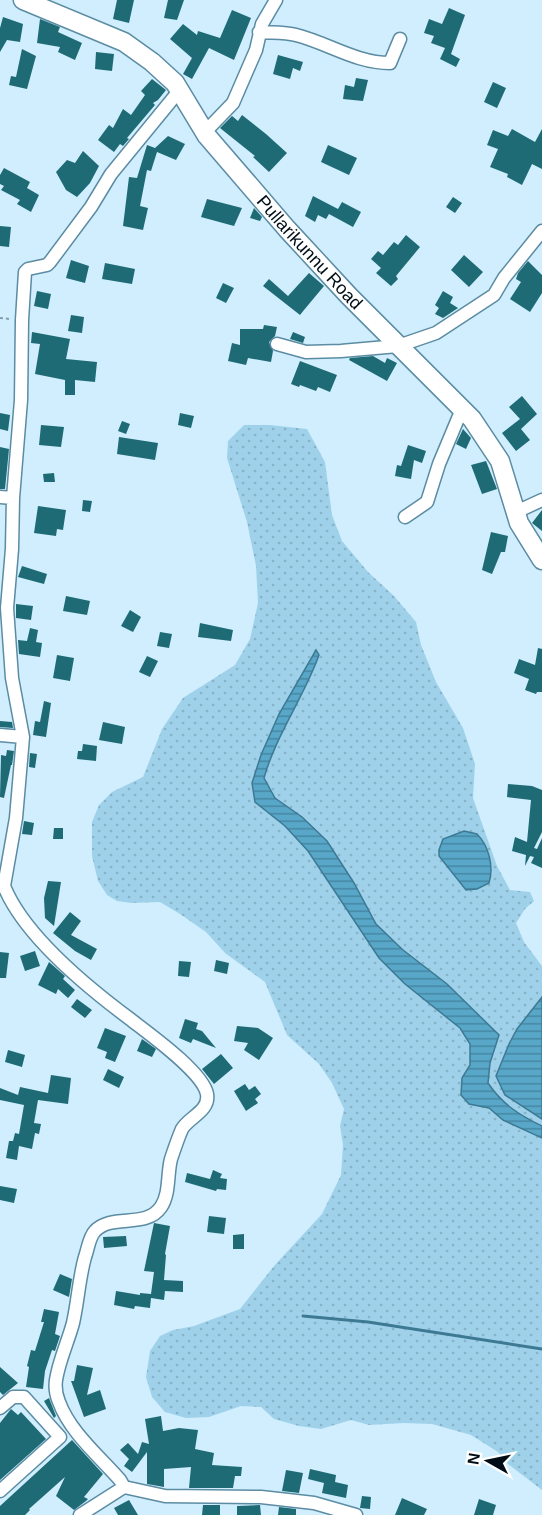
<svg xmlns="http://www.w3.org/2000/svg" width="542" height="1515" viewBox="0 0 542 1515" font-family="Helvetica,sans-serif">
<defs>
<pattern id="grass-dots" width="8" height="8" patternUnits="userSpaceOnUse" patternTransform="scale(1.5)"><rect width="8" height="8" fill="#9fd2ea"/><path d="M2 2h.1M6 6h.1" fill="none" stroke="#87b3c8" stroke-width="1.8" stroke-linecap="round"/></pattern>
<pattern id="water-rules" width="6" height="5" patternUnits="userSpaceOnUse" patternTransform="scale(1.5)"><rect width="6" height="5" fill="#58a7c9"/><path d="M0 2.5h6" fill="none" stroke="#4686a2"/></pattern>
</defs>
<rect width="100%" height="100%" fill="#d0eefd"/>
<!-- grass -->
<path fill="url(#grass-dots)" d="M 244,425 L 270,425 L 307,429 L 325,462 L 332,515 L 342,541 L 368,572 L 394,596 L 416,622 L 421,645 L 436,682 L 463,728 L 475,764 L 473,798 L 497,866 L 510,890 L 530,892 L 534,901 L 525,909 L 516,923 L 524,942 L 542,966 L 542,1490 L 508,1464 L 498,1452 L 471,1435 L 432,1424 L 404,1423 L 369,1425 L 351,1420 L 321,1429 L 299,1426 L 274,1419 L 261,1407 L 241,1406 L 209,1417 L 186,1418 L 165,1412 L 152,1397 L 146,1377 L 150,1351 L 160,1336 L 173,1330 L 194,1326 L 240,1309 L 274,1266 L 322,1214 L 341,1175 L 343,1145 L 340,1126 L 344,1109 L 332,1083 L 319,1064 L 287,1035 L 265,982 L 225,953 L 206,932 L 180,914 L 160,902 L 131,903 L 117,901 L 107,895 L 98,881 L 92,856 L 92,822 L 99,805 L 112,792 L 143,777 L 162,729 L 183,698 L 235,665 L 250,639 L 258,603 L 256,566 L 247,522 L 227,458 L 228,441 Z"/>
<!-- water -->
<path fill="url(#water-rules)" stroke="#3e7993" stroke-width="1.5" d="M 316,650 L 319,655 C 304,697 276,735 264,778 L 275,798 L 302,817 L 327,841 L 354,883 L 376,924 L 403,950 L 447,984 L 499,1035 L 490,1063 L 488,1083 C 502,1104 519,1115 542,1126 L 542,1138 L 503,1120 L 489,1108 L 469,1104 L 461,1095 L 462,1078 L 470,1065 L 470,1044 L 460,1028 L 405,984 L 379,958 L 308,851 L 285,826 L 255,802 L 252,783 L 261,755 L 279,714 Z
M 464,831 L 477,834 C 489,846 494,867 489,883 L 477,889 L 466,890 L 439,856 L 439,850 L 443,839 Z
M 542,997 L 542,1119 L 505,1095 L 496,1076 L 509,1044 L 517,1029 Z"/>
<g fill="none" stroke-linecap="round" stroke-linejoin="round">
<!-- stream -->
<path stroke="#3e7993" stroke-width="3" d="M 303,1316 L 368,1322 L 542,1349"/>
</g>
<!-- building -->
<path fill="#1e6b76" d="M 117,0 L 134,0 L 129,23 L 113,19 Z
M 168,0 L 184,0 L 177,20 L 164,18 Z
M 449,8 L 465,15 L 451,54 L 460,59 L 456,67 L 440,59 L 445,48 L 431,43 L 434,36 L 424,33 L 429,19 L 442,24 Z
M 232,10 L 251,18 L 234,60 L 209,48 L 192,79 L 183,74 L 192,58 L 170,39 L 183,24 L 197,35 L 198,31 L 220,38 Z
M 3,17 L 23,24 L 20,42 L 7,40 L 0,52 L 0,28 Z
M 40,19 L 60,27 L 58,32 L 82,43 L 75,60 L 58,52 L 60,47 L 37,43 Z
M 22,49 L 36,56 L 27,89 L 9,85 L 11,76 L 16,77 Z
M 96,52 L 114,54 L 112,71 L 95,69 Z
M 278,55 L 303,62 L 300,71 L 293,68 L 290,79 L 273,74 Z
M 356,78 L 368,80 L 363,101 L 343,99 L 345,85 L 354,87 Z
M 152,79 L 166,90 L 158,100 L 153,103 L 155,105 L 127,138 L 129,139 L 123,146 L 120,144 L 114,152 L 98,140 L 109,125 L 113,128 L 123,109 L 131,115 L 145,95 L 141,91 Z
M 493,82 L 506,88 L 497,108 L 484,102 Z
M 242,115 L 266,134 L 287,153 L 269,172 L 253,157 L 255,156 L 220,128 L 232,116 L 238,121 Z
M 512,129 L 535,142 L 542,129 L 542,169 L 532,164 L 522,185 L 507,177 L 508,174 L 490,167 L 498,149 L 487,145 L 493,130 L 508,136 Z
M 168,136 L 185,144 L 176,160 L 157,152 L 151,171 L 147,170 L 140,206 L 148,208 L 143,230 L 123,226 L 129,177 L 137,178 L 147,145 L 155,148 Z
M 328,145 L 357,158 L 349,175 L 321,162 Z
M 83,151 L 99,166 L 90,183 L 77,197 L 66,190 L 56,172 L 67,160 L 75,163 Z
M 4,168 L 30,182 L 27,188 L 39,195 L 31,212 L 17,204 L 20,200 L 1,190 L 4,186 L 0,184 L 0,175 Z
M 313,196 L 338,209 L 342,202 L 361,212 L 353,227 L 329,214 L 326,219 L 318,215 L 315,222 L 305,216 Z
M 453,197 L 462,203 L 455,213 L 446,207 Z
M 207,199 L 242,208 L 234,226 L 201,217 Z
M 254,208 L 262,217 L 260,221 L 250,218 Z
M 0,226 L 11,227 L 9,247 L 0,246 Z
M 406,235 L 420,247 L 396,276 L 398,279 L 391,286 L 376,273 L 381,268 L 371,259 L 378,251 L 383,255 L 394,242 L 398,245 Z
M 464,255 L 483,272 L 469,287 L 451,270 Z
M 71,260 L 89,266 L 85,283 L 66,278 Z
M 528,261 L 542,275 L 542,293 L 530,312 L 510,299 L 521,282 L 516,279 L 518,273 Z
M 105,263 L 135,269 L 132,284 L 102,279 Z
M 309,273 L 324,286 L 304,310 L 294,301 L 304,310 L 300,315 L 263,286 L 269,279 L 288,296 Z
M 223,283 L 234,288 L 226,303 L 216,298 Z
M 37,291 L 51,294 L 48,309 L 34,306 Z
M 443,291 L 453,297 L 450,303 L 458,308 L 443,318 L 435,314 L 439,308 L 435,305 Z
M 71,315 L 84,317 L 82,333 L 68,331 Z
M 264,325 L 277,327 L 275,336 L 269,342 L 273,351 L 271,362 L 248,358 L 246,365 L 228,361 L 232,343 L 240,345 L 240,329 L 263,329 Z
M 32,332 L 70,339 L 66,359 L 97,362 L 95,382 L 75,380 L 75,395 L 65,395 L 65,380 L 35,374 L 40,344 L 31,343 Z
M 293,332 L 305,337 L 303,343 L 290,339 Z
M 373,356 L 385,363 L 387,358 L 397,363 L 387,381 L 349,360 L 350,358 Z
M 300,361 L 337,375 L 330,392 L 318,387 L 316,391 L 300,385 L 299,387 L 291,384 Z
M 522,396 L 537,414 L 521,429 L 530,440 L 516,451 L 502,433 L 520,419 L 509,407 Z
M 0,413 L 10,415 L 8,431 L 0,429 Z
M 180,413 L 194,416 L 191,428 L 178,425 Z
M 122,421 L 130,424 L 126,434 L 118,431 Z
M 41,425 L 64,427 L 61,447 L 39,445 Z
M 463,429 L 471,438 L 466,449 L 456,444 Z
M 119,437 L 158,443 L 155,460 L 117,454 Z
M 408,445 L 426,451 L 422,463 L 414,460 L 411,479 L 395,476 L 397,465 L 401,466 Z
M 0,447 L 9,449 L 5,489 L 0,489 Z
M 486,461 L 497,489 L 482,494 L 471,465 Z
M 54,473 L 55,482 L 44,482 L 43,474 Z
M 83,500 L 92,501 L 90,512 L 82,511 Z
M 38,506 L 66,510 L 63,530 L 57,529 L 56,536 L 34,533 Z
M 542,510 L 542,531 L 532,523 Z
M 491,532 L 508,536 L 505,552 L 501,552 L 492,574 L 482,570 Z
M 22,566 L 47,574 L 44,584 L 18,577 Z
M 66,596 L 90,601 L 87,615 L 63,611 Z
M 16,604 L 33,606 L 31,620 L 16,618 Z
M 130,610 L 141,617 L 133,632 L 121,626 Z
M 200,623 L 233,630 L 231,641 L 198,637 Z
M 30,628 L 38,630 L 36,642 L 42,643 L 40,657 L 19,654 L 18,640 L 27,641 Z
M 160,632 L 172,634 L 169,648 L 157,646 Z
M 538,648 L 542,649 L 542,692 L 537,692 L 536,694 L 525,690 L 529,679 L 514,673 L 519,659 L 535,665 Z
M 57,655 L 74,658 L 70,681 L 53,678 Z
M 147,656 L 158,661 L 150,677 L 139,672 Z
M 44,701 L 51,703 L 46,737 L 33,735 L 35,721 L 40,722 Z
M 0,721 L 12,722 L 13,728 L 0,727 Z
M 103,722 L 125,727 L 122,744 L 99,740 Z
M 83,744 L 97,746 L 96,761 L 77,759 L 78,751 L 82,751 Z
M 7,750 L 14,751 L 12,765 L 11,765 L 4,798 L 0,797 L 1,755 L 6,756 Z
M 30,753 L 37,754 L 35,768 L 29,767 Z
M 508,784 L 532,786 L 542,790 L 542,832 L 534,848 L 537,849 L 542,838 L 542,868 L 531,863 L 534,857 L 530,856 L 525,866 L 526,855 L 512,851 L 515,837 L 527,842 L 531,800 L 507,797 Z
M 24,821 L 34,823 L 32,835 L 22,834 Z
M 54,828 L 63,828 L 63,839 L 53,839 Z
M 48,881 L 61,882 L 54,926 L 45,918 L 44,898 Z
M 70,912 L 81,921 L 71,935 L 97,949 L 91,960 L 75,951 L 53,933 Z
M 35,951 L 40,966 L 25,971 L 20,956 Z
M 0,952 L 9,953 L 6,978 L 0,978 Z
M 216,960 L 229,963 L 227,974 L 214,971 Z
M 179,961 L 191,962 L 189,977 L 178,976 Z
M 49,962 L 65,976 L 63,979 L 75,990 L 68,998 L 58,989 L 56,994 L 38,985 Z
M 77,999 L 92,1010 L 85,1018 L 71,1007 Z
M 185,1019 L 198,1023 L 196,1029 L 202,1031 L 216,1048 L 193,1039 L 191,1043 L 179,1038 Z
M 237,1026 L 258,1028 L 273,1038 L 259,1060 L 244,1050 L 248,1043 L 234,1041 Z
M 105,1028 L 126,1036 L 115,1062 L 105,1058 L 107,1052 L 97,1048 Z
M 142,1039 L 156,1049 L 152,1057 L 137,1051 Z
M 8,1050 L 25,1055 L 22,1067 L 5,1062 Z
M 221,1054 L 233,1068 L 214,1084 L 202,1069 Z
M 108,1069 L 124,1077 L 119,1088 L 103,1080 Z
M 51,1075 L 71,1078 L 68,1104 L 38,1100 L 34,1123 L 41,1124 L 39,1134 L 35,1133 L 32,1149 L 19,1146 L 17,1160 L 6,1158 L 9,1141 L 13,1141 L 15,1133 L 19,1134 L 24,1105 L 0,1100 L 0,1088 L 18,1095 L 20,1087 L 48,1093 Z
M 245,1084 L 249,1090 L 255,1086 L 261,1094 L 255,1099 L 258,1103 L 246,1111 L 234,1091 Z
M 213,1170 L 222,1174 L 220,1178 L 227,1179 L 226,1190 L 217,1189 L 216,1191 L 185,1182 L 187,1173 L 210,1179 Z
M 0,1186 L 17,1189 L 14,1203 L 0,1200 Z
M 209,1216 L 226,1218 L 224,1234 L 207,1232 Z
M 154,1223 L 170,1226 L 165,1254 L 166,1255 L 164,1280 L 183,1281 L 183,1292 L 165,1291 L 164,1300 L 151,1298 L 150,1308 L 135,1306 L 134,1309 L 114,1305 L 116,1291 L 140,1295 L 140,1293 L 151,1294 L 154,1272 L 144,1271 Z
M 244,1234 L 244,1249 L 233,1249 L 233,1235 Z
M 126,1236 L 127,1246 L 104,1248 L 103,1237 Z
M 60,1274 L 72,1279 L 69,1297 L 53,1290 Z
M 44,1309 L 59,1312 L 55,1334 L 60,1336 L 55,1351 L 52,1350 L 45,1371 L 43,1389 L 26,1387 L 29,1367 L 27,1366 L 31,1350 L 35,1351 L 44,1322 L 41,1322 Z
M 77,1365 L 93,1368 L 87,1395 L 100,1390 L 106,1409 L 84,1417 L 71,1381 L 74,1381 Z
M 0,1367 L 18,1383 L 3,1395 L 0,1392 Z
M 49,1398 L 56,1416 L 54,1418 L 44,1401 Z
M 11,1409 L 18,1415 L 21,1412 L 46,1439 L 0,1480 L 0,1423 Z
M 161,1416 L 163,1431 L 179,1428 L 198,1430 L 195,1449 L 214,1453 L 212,1465 L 242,1467 L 241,1476 L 235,1476 L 233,1488 L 189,1488 L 191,1467 L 164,1469 L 164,1487 L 147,1484 L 147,1452 L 132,1472 L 124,1466 L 129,1459 L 120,1450 L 128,1443 L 138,1454 L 142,1442 L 149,1444 L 145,1419 Z
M 72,1440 L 103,1474 L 84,1497 L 88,1499 L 86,1501 L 74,1510 L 56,1496 L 65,1477 L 29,1509 L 30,1510 L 25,1515 L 0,1515 L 0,1506 Z
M 310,1469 L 336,1475 L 335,1482 L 348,1485 L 346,1498 L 322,1493 L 324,1483 L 308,1479 Z
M 286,1470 L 303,1473 L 299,1493 L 282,1491 Z
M 362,1496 L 371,1497 L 370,1509 L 360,1508 Z
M 402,1498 L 427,1509 L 424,1515 L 395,1515 Z
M 479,1499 L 496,1505 L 493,1515 L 474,1515 Z
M 129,1500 L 138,1515 L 118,1515 L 114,1508 Z
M 203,1505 L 220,1505 L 220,1515 L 202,1515 Z
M 260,1505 L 261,1515 L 237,1515 L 237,1506 Z
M 279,1507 L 296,1509 L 296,1515 L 278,1515 Z"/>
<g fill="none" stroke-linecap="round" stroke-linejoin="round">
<defs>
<path id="street" d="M 259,32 C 271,33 285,32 296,35 C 328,43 356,63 390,63 L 400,39
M 205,132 L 233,103 L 256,50 L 262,24 L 276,0
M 277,344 L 306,352 L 341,351 L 398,346 L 436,333 L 494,295 L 504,278 L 542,231
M 0,497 L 13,498
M 516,512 L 542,500
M 405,517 L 427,502 L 439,464 L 462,409
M 0,735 L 23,737
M 0,1408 L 13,1397 L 24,1397 L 60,1437 L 0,1491
M 124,1487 L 120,1480 C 99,1456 70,1432 59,1402 C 56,1395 55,1387 56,1380 C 59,1360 68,1342 73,1323 C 78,1301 79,1278 85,1257 C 88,1249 89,1237 95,1231 C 112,1213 146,1229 161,1207 C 170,1194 167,1174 171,1159 C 174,1150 178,1138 182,1129 C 189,1117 210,1111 207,1094 C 203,1072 148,1033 130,1019 C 87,987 24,936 4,886 L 16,818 L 23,737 L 12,678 L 7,608 L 12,549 L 13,498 L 21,400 L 22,320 L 25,272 L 28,269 L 47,265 L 50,262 L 91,207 L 111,174 L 179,91
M 80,1515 L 124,1487 L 165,1496 L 261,1497 L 314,1503 L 356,1515"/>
<g id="secondary">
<path id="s1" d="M 23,0 L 124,42 L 152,62 L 175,83 L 207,136 L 287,229 L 349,296 L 472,419 L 500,461 L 519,523 L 542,560"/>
</g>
</defs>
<!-- street casing -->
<use href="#street" stroke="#5b8ca3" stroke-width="15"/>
<!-- secondary casing -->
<use href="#secondary" stroke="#5b8ca3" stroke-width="21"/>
<!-- path -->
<path stroke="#859daa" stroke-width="2" stroke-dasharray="3 3" stroke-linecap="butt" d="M 0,318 L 10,319"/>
<!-- street -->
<use href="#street" stroke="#fff" stroke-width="12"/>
<!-- secondary -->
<use href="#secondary" stroke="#fff" stroke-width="18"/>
</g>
<g text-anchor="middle" stroke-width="6" stroke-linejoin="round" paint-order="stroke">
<!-- street labels -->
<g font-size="18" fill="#000d16" stroke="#fff">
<text dy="6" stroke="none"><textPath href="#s1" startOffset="392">Pullarikunnu Road</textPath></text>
</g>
</g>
<!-- north arrow -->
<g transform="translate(488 1461) rotate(279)" stroke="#ffffff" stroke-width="4.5" paint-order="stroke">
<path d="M0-4.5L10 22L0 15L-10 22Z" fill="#000d16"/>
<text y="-9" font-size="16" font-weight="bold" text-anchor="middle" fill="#000d16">N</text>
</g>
</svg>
